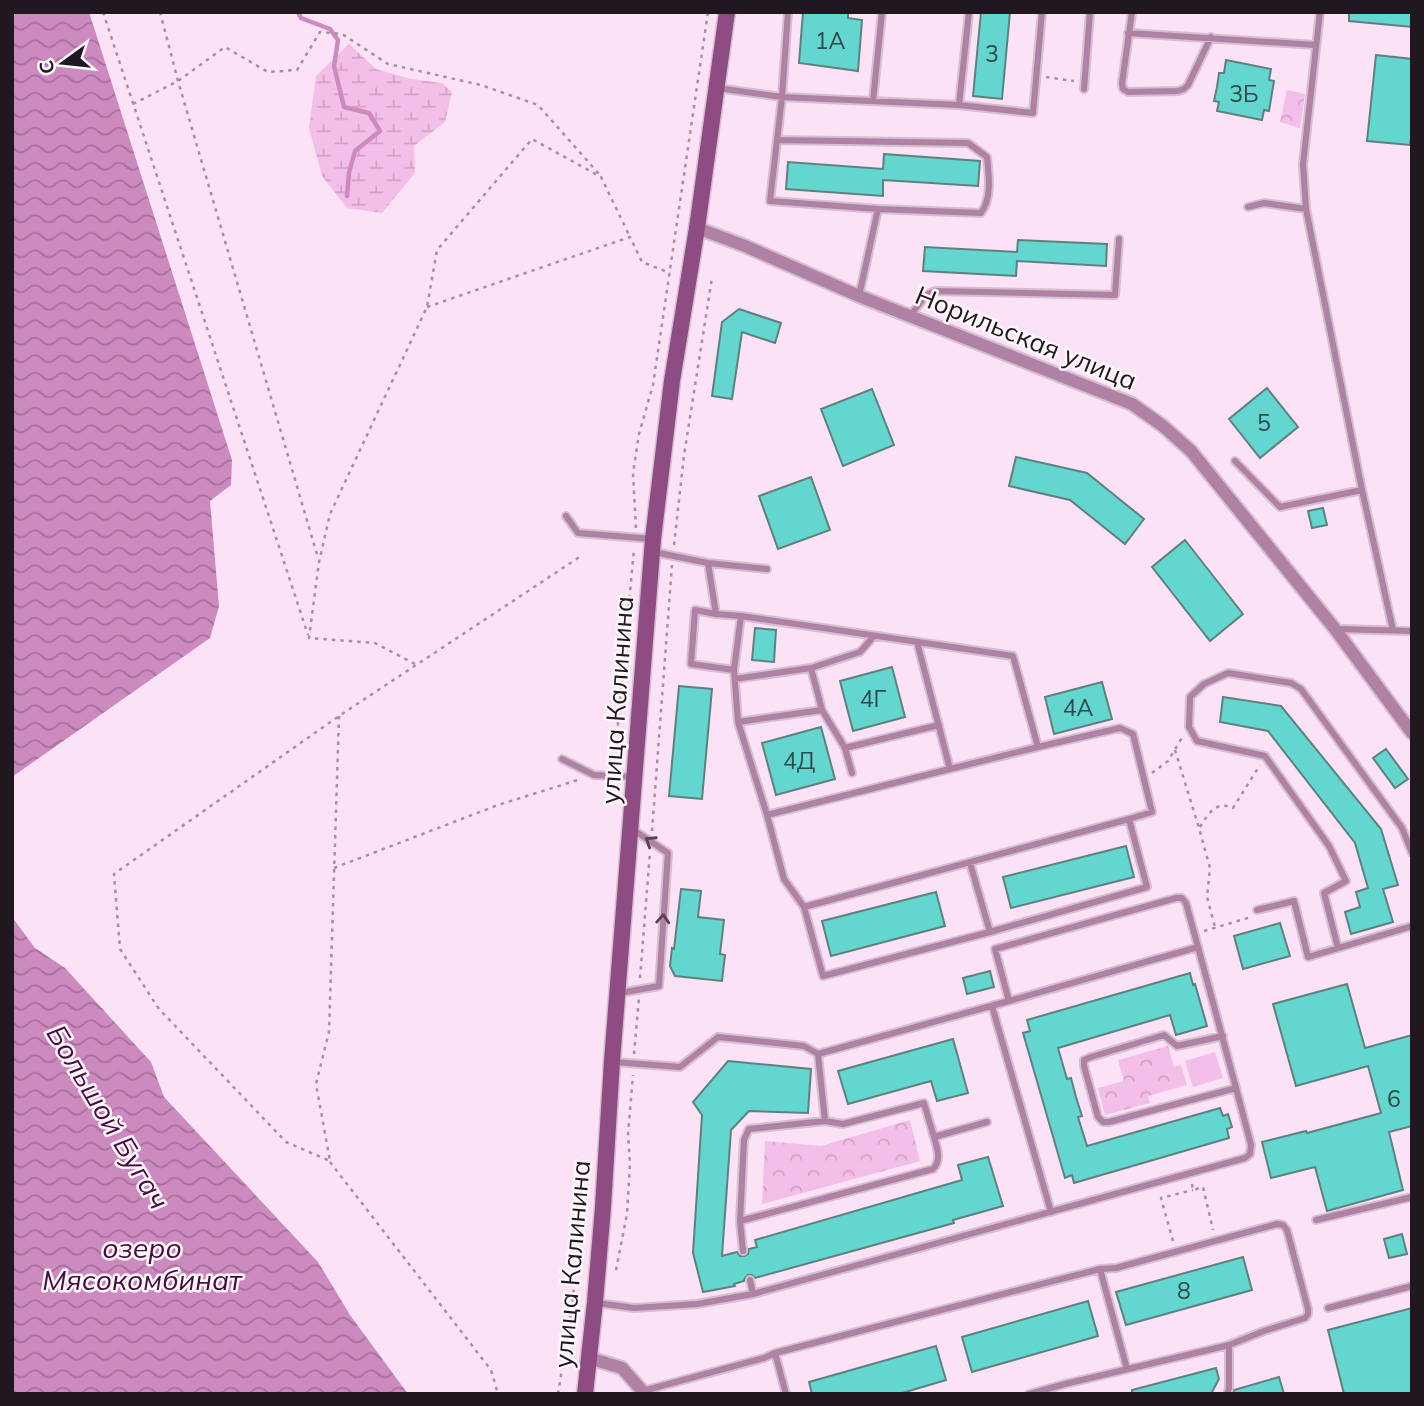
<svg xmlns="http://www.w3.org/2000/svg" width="1424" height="1406" viewBox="0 0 1424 1406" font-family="Mulish,sans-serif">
<defs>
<pattern id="forest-crowns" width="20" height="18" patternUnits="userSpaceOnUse" patternTransform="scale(1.75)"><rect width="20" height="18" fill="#f3bee7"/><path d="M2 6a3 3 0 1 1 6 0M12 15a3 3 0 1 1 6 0" fill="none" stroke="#d0a3c6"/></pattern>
<pattern id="wetland-marsh" width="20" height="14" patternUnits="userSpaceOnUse" patternTransform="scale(1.75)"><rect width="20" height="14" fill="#f3bee7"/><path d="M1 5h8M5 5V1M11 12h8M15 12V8" fill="none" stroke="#d0a3c6"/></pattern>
<pattern id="water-waves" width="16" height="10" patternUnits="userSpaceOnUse" patternTransform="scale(1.75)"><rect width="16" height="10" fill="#cd8abf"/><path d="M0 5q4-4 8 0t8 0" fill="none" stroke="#a6709b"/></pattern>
</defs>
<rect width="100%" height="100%" fill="#fce2f6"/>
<!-- grass -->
<path fill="#f3bee7" d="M 1215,1052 L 1223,1078 L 1193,1087 L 1185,1061 Z"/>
<!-- forest -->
<path fill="url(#forest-crowns)" d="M 1287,90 L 1305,94 L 1300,128 L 1280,122 Z
M 1168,1046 L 1174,1067 L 1181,1065 L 1187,1085 L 1148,1096 L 1150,1103 L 1105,1115 L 1098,1088 L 1124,1081 L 1118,1060 Z
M 910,1120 L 920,1161 L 762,1204 L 765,1141 L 821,1146 Z"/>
<!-- wetland -->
<path fill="url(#wetland-marsh)" d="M 349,44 L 376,69 L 411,79 L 442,83 L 452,92 L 445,122 L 414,146 L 415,173 L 382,213 L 347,208 L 322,176 L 309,128 L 316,76 Z"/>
<!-- water -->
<path fill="url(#water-waves)" d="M 12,12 L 89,12 L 232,460 L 231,485 L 210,501 L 219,606 L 210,638 L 12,777 Z
M 12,917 L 35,948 L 65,968 L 151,1062 L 164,1097 L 318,1262 L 350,1315 L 408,1394 L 16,1394 L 12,1390 Z"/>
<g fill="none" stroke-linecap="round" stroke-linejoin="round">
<!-- stream -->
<path stroke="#cd8abf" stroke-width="4.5" d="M 298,12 L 301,18 L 330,29 L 338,40 L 334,66 L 344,107 L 369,113 L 380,131 L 355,151 L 349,173 L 347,196"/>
</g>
<!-- building -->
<path fill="#62d6cf" stroke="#5f817e" stroke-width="2" d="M 803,12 L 848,12 L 848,18 L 862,20 L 858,71 L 799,63 Z
M 981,12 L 1010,12 L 1002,99 L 973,96 Z
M 1349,12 L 1412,12 L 1412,27 L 1349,21 Z
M 1376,55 L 1412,59 L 1412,129 L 1410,145 L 1367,141 Z
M 1226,60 L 1271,69 L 1269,80 L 1274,81 L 1269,111 L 1264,110 L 1262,120 L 1217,111 L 1219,102 L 1214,101 L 1217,87 L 1219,73 L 1224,73 Z
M 884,154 L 980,161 L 978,186 L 883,180 L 883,196 L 786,189 L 788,162 L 883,169 Z
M 1018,240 L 1107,244 L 1106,266 L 1017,261 L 1016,276 L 923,271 L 925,247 L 1017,252 Z
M 739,309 L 781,323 L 775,343 L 742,332 L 732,399 L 712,396 L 722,322 Z
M 1267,388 L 1298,427 L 1260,458 L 1229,419 Z
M 872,389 L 894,445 L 843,466 L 821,409 Z
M 1016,457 L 1087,473 L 1144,519 L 1125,544 L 1070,500 L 1009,486 Z
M 811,477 L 830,530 L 778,549 L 759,496 Z
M 1323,508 L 1327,525 L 1312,528 L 1308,511 Z
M 1185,540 L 1243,614 L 1210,641 L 1152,567 Z
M 755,628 L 776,630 L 774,662 L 752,660 Z
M 892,667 L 905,717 L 853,731 L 840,681 Z
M 1102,682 L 1112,719 L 1054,734 L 1045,697 Z
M 679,686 L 712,689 L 702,799 L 669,796 Z
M 1223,697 L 1281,706 L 1381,829 L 1398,885 L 1383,889 L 1393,922 L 1351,934 L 1345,912 L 1360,907 L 1356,892 L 1368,888 L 1355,843 L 1268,731 L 1220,722 Z
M 821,727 L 835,779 L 776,795 L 762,743 Z
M 1386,749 L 1408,779 L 1395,788 L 1373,758 Z
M 1126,846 L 1134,877 L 1011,908 L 1003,877 Z
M 681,889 L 701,891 L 698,917 L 724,920 L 720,954 L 725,955 L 722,981 L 675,976 L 670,966 L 672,948 L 674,949 Z
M 936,892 L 945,926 L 831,956 L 822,921 Z
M 1280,923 L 1290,956 L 1243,969 L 1234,936 Z
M 990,971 L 994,987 L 967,994 L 963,978 Z
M 1190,973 L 1193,985 L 1195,984 L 1207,1026 L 1176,1035 L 1170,1015 L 1058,1048 L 1067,1079 L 1071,1078 L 1076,1097 L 1082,1116 L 1078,1117 L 1087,1146 L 1220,1108 L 1223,1116 L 1228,1114 L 1232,1127 L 1227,1129 L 1229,1138 L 1074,1183 L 1072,1175 L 1065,1178 L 1023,1033 L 1030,1031 L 1027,1020 Z
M 1347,984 L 1365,1048 L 1412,1035 L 1412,1126 L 1389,1132 L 1403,1190 L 1327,1211 L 1315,1167 L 1271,1178 L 1262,1142 L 1306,1131 L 1307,1133 L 1381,1113 L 1368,1066 L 1296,1086 L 1273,1004 Z
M 953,1039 L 968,1093 L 937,1101 L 931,1081 L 848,1104 L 838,1071 Z
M 728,1061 L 811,1069 L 808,1113 L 749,1111 L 731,1130 L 722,1256 L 737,1252 L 740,1256 L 744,1256 L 748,1254 L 749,1249 L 757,1247 L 755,1240 L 962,1180 L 958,1165 L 988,1157 L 1003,1206 L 953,1220 L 954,1223 L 755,1278 L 752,1275 L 748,1275 L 745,1278 L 744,1281 L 734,1284 L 735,1286 L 703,1292 L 693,1253 L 702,1115 L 693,1102 Z
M 1402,1234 L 1407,1254 L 1389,1258 L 1384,1239 Z
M 1243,1257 L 1252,1290 L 1126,1325 L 1116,1292 Z
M 1088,1301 L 1098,1336 L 972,1372 L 962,1337 Z
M 1412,1308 L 1412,1394 L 1344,1394 L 1328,1330 Z
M 936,1346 L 946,1380 L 899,1394 L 812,1394 L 809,1382 Z
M 1216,1368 L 1219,1379 L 1211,1394 L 1132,1394 L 1132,1390 Z
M 1279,1377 L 1284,1394 L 1233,1394 L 1234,1390 Z"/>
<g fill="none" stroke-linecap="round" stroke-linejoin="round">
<defs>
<path id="lane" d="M 1132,12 L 1122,83 L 1123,89 L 1128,92 L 1178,91 L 1184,89 L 1188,85 L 1211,37
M 1320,12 L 1303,164 L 1306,209 L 1362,490
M 1128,33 L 1316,45
M 717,88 L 782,97 L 959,105 L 1033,113 L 1042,12
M 1084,89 L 1090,12
M 873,101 L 882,12
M 959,105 L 969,12
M 777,140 L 968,143 L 987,157 C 989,176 992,198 981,213 L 878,209 L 770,201 L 782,97 L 788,12
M 1248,207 L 1264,203 L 1306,209
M 859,296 L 878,209
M 910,316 L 926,295 L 935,291 L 1115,295 L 1119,239
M 1235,461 L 1280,507 L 1362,490 L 1393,630
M 566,516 L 578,533 L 653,539
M 654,552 L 708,563 L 767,569
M 708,563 L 716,614 L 741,616 L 734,670 L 738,722 L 767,815 L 950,769 L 917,642
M 716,614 L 695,610 L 691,664 L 734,670
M 741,616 L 1013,656 L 1038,747 L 1120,728 L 1133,734 L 1152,812 L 1129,819
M 1337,629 L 1412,631
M 735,679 L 811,668
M 822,710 L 845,748 L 852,773
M 738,722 L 822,710 L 811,668 L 860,652 L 874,636
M 845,748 L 939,725
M 562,759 L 594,775 L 634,777
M 950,769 L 1038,747
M 767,815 L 784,879 L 804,907
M 1129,819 L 1147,887 L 990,932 L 823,976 L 804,907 Z
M 970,863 L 990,932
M 1257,910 L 1294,901 L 1308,957 L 1412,926
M 1198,947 L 1186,903 L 1182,898 L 1176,898 L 995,949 L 1009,1001 L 1198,947 L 1236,1088 L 1109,1122 L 1103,1122 L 1098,1117 L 1084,1066 L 1084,1060 L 1091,1057 L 1164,1035 L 1177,1046 L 1223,1036
M 1338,948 L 1324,893 L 1346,881 L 1329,846 L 1265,756 L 1197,741 L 1189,727 L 1190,697 L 1204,684 L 1228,673 L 1291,683 L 1301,689 L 1402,828 L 1412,853
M 620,993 L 659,986 L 668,853 L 632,829
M 994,1005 L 992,1006 L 1051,1212
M 614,1062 L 680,1067 L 718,1037 L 804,1046 L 818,1054 L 1009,1001
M 825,1121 L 843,1124 L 924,1103 L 934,1137
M 1316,1220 L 1412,1197
M 740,1221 L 744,1140 L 749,1129 L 825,1121 L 818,1054
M 743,1251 L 740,1221 L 933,1169 C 942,1160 937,1148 934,1137 L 987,1122
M 1100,1269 L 1127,1369
M 750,1280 L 753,1294
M 597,1303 L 634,1308 L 697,1304 L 753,1294 L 1245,1158 L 1250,1154 L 1251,1145 L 1236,1088
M 1328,1308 L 1412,1286
M 775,1353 L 786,1394
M 643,1391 L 764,1358 L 775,1353 L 1100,1269 L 1116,1268 L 1277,1224 L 1283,1225 L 1287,1230 L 1308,1309 L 1308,1314 L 1305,1318 L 1264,1331 L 1229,1345 L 1065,1384 L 1029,1394
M 1227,1394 L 1229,1388 L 1229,1345"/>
<path id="street" d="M 697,228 L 745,246 L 859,296 L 1132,404 L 1163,426 L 1191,451 L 1335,629 L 1412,733
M 589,1358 L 622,1368 L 645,1394"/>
<path id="secondary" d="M 585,1394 L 595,1302 L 603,1207 L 612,1061 L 653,539 L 672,381 L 697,228 L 727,12"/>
</defs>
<!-- lane casing -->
<use href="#lane" stroke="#d5becf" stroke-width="10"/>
<!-- street casing -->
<use href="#street" stroke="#d5becf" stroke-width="16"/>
<!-- secondary casing -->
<use href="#secondary" stroke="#d5becf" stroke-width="19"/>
<!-- path -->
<path stroke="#a592a1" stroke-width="2.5" stroke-dasharray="3.5 5" stroke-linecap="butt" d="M 103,12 L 308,635
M 160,12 L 178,81 L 318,558
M 1046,77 L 1074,81
M 133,104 L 178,81 L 225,47 L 268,72 L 297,70 L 320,32 L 342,34 L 388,64 L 481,85 L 538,105 L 599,174
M 427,307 L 630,237 L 642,262 L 670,273
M 636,528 L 633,473 L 639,434 L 653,385 L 708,12
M 674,545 L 684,455 L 712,278
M 415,664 L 375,643 L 309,638 L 319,562 L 330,514 L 427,307 L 437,250 L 532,139 L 601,177 L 630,237
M 339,716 L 329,1032 L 316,1084 L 330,1161 L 286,1142 L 159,1009 L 120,949 L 114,874 L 339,716 L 581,556
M 617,734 L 634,549
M 1175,750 L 1199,828 L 1210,868 L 1207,897 L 1215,927
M 1152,773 L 1168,761 L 1183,736
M 1200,827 C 1208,814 1216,800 1233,808 L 1260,765
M 652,831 L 672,565
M 334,868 L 498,805 L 581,779
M 1204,931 L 1251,917
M 640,978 L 650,852
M 634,1054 L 639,998
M 330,1162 L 491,1370 L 498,1394
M 1192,1184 L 1193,1190 L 1203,1187 L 1213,1230
M 1173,1241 L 1161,1198 L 1193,1190
M 616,1270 L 627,1214 L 630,1164 L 628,1134 L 633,1075
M 558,1394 L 572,1306 L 576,1266"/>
<!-- lane -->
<use href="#lane" stroke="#af81a5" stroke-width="6"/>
<!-- street -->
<use href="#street" stroke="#af81a5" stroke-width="12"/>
<!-- secondary -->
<use href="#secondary" stroke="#8e4c82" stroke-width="16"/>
</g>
<!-- one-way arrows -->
<defs><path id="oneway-chevron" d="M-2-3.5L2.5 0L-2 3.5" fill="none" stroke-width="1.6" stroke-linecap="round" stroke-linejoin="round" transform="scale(1.75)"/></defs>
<g stroke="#5a4255">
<use href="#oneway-chevron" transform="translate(650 841) rotate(-147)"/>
<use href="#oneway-chevron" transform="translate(663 919) rotate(-86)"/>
</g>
<g text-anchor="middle" stroke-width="5" stroke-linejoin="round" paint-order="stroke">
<!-- number labels -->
<g font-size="23" fill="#31484b">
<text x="830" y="49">1А</text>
<text x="992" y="62">3</text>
<text x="1244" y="102">3Б</text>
<text x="1264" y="431">5</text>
<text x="873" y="707">4Г</text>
<text x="1078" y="716">4А</text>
<text x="799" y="769">4Д</text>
<text x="1394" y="1107">6</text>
<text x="1184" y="1299">8</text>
</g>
<!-- street labels -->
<g font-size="26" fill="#21181f" stroke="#fcf7fb">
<text transform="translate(1026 338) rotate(22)" y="9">Норильская улица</text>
<text transform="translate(617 700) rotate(-86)" y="9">улица Калинина</text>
<text transform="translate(572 1264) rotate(-85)" y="9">улица Калинина</text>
</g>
<!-- water labels -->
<g font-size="28" font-style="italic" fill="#480c3f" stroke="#fcf7fb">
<text transform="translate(108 1117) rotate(59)" y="10">Большой Бугач</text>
<text x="142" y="1258">озеро<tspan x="142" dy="32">Мясокомбинат</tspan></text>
</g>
</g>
<!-- border -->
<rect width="1424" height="1406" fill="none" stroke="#21181f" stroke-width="28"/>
<!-- north arrow -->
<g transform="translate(63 63) rotate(255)" stroke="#fcf7fb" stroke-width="5" paint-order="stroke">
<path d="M0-5L12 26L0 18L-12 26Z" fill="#21181f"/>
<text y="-10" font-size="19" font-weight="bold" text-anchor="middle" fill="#21181f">С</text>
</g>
</svg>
